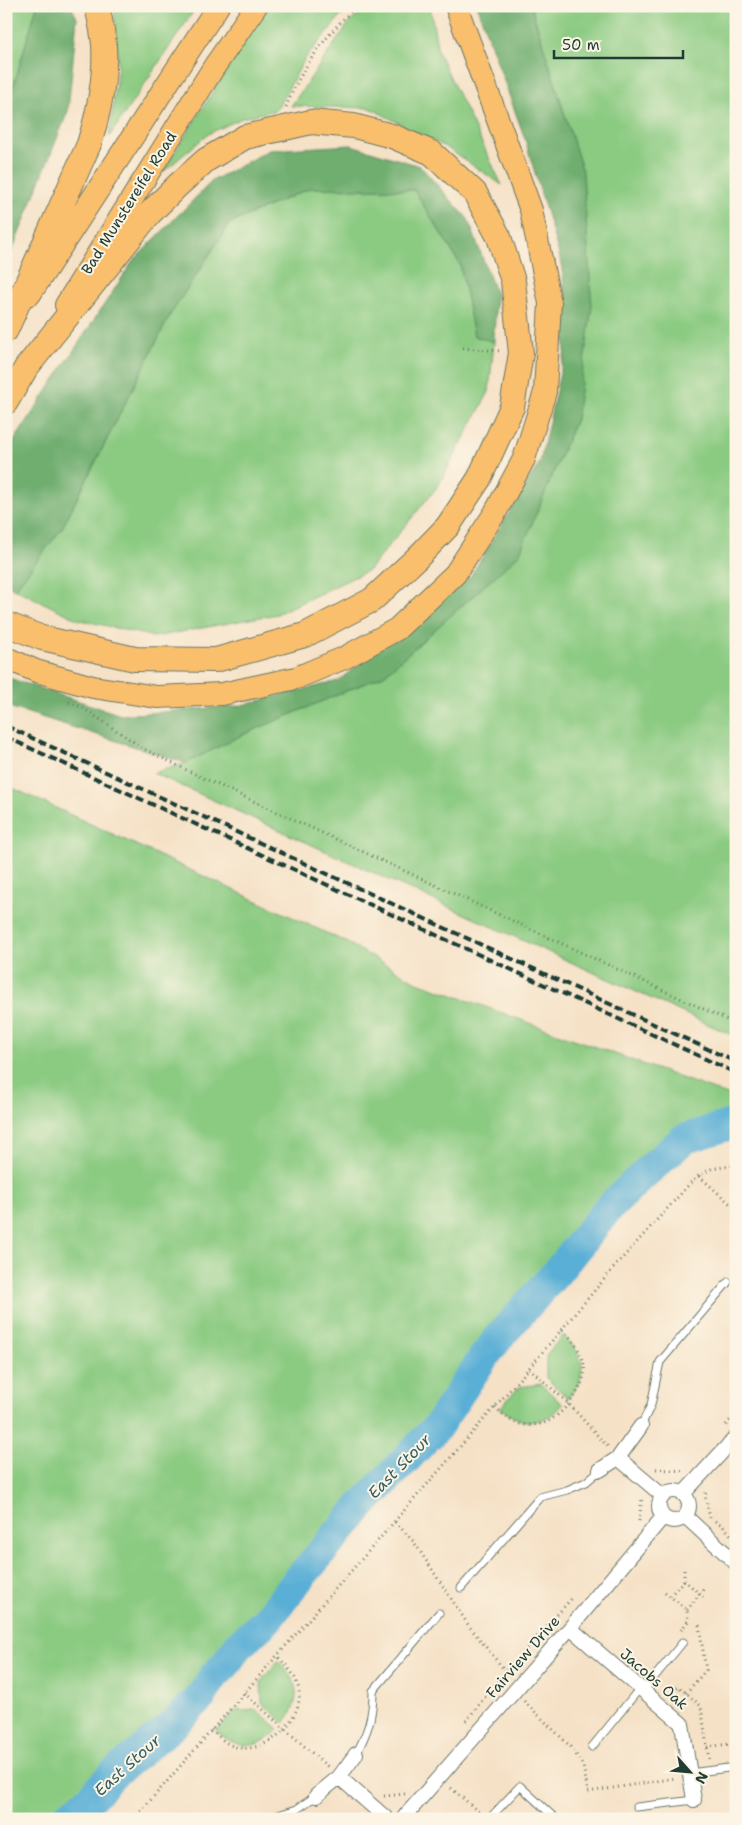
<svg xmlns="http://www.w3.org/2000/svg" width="742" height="1825" viewBox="0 0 742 1825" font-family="'Shantell Sans',sans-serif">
<rect width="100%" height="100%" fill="#fcf5e5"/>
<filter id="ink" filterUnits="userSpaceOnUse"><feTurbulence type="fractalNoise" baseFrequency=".02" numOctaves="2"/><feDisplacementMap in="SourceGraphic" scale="10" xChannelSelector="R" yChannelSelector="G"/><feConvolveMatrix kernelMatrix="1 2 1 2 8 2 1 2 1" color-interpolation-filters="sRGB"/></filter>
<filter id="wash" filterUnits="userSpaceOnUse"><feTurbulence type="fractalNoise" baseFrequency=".0096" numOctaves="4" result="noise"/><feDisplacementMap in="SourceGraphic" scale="20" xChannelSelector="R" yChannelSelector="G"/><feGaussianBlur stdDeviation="1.12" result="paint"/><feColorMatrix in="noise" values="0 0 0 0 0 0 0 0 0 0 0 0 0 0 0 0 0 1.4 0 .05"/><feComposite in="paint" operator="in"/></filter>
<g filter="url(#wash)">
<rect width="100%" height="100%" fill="#f5e1c6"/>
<!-- green -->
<path fill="#8aca81" stroke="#54845a" d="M 6,6 L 37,6 L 14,84 L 6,95 Z
M 114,6 L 197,6 L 109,137 L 118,66 Z
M 266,6 L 352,6 L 344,12 L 305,59 L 276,110 L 242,118 L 208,134 L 162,173 Z
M 369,6 L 430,6 L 438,52 L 502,185 L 447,148 L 370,108 L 291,106 L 349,23 Z
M 531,6 L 736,6 L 736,1037 L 153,773 L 186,763 L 242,735 L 384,675 L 519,554 L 576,419 L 583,173 Z
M 310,188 L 414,190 L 460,264 L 474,335 L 494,342 L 489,392 L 438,486 L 369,570 L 277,614 L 154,637 L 77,619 L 15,589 L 62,528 L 170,315 L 230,223 Z
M 6,785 L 344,941 L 417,982 L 736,1098 L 736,1113 L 648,1150 L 450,1385 L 427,1425 L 352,1499 L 192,1691 L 154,1728 L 42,1819 L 6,1819 Z
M 563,1335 C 585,1354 589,1376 568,1398 L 546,1378 L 546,1355 Z
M 541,1384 L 563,1405 C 542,1426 524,1427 500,1408 L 519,1387 Z
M 278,1661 C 300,1681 302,1700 284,1723 L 262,1703 L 261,1681 Z
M 257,1710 L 279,1729 C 258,1751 238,1750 216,1731 L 234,1711 Z"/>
<!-- forest -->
<path fill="#6fae6f" stroke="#477652" d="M 37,6 L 71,6 L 77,18 L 68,111 L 6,266 L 6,95 L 14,84 Z
M 477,6 L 531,6 L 583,173 L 592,307 L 576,419 L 519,555 L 384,675 L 242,735 L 186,763 L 6,706 L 6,677 L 121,715 L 238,706 L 338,681 L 470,577 L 540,462 L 565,351 L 563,268 L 525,139 Z
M 351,145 L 420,166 L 468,219 L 496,294 L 494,342 L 474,336 L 460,264 L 414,190 L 310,188 L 230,223 L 170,315 L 62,528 L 15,589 L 6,584 L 6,453 L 133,261 L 212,181 L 269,150 Z"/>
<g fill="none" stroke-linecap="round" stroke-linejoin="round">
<!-- river -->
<path stroke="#5aafd6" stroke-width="31" d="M 63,1819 L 83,1806 L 113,1774 L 172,1726 L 201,1697 L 213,1677 L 226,1664 L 238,1646 L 267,1620 L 297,1581 L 364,1503 L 437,1427 L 483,1358 L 501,1335 L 557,1272 L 607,1210 L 643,1175 L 684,1139 L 736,1123"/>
</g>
</g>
<g filter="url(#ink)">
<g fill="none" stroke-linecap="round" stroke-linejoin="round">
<defs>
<path id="service" d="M 641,1426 L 651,1405 L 660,1362 L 728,1282
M 730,1556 L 736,1546
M 461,1588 L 540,1497 L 567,1490 L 586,1482 L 600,1470
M 643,1691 L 683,1642
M 592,1747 L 640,1688
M 356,1754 C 368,1732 373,1716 373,1691 L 439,1613
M 690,1773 L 736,1767
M 637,1807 L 694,1800
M 266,1819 L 297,1809 L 316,1796
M 489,1819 L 520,1786 L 556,1819"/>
<path id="minor" d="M 618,1458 L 663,1496
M 600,1470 L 618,1458 L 641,1426
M659 1506a15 15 0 1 1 30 0a15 15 0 1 1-30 0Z
M 683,1494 L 736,1437
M 685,1516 L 736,1563
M 570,1628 L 682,1724 L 694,1800
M 339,1777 L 386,1818
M 316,1796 L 339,1777 L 356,1754
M 405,1816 L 570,1628 L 663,1517"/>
<path id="primary" d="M 30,294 L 218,6
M 66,305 L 214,67 L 256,6
M 6,658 L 36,671 L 93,687 L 157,697 L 222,694 L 296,678 L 344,658 L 397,629 L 455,574 L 495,513 L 524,459 L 545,392 L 550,303 L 531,210 L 456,6"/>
<path id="trunk" d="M 6,330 L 89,144 C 99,112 106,79 104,45 C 103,32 100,19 97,6
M 6,402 L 26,368 L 150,213 L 177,186 L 206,160 L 245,137 L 311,122 L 354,126 L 392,136 L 432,153 L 475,193 L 499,237 L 513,281 L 521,353 L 512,407 L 479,479 L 448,526 L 418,557 L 372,600 L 305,635 L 216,660 L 135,659 L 42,638 L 6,624"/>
</defs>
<!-- service casing -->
<use href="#service" stroke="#6a7667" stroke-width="9"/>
<!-- minor casing -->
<use href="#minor" stroke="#6a7667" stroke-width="16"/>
<!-- primary casing -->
<use href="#primary" stroke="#6a7667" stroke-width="24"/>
<!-- trunk casing -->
<use href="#trunk" stroke="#6a7667" stroke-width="26"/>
<!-- path -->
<path stroke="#6a7667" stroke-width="3" stroke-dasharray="1 4" stroke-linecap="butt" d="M 286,107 C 300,70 327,33 357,6
M 463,348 L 502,351
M 69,702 L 83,708 L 144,749 L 199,776 L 736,1024
M 699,1176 L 736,1209
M 529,1368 L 568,1403 L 608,1447
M 495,1407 C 502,1413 508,1420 517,1423 C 525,1426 536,1425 544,1423 C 562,1417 588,1385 584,1365 C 581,1350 573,1340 562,1330
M 726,1425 L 736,1414
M 656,1469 L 684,1471
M 706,1493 L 705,1495 L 710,1518
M 639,1521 L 642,1498
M 715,1521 L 722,1525 L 733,1537
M 395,1522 L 414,1542 L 469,1626 L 506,1672
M 684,1570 L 684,1580 L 703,1597
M 665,1592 L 687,1610 L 688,1621 L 681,1630
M 670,1596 L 684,1580
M 687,1610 L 705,1587
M 244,1693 L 328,1767
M 686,1693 L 706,1670 L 699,1625
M 670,1695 L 678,1686 L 701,1706 L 709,1760
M 524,1701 L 572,1748 L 583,1766 L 588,1792 L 676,1778
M 466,1721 L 500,1678 L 573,1597
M 211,1730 C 218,1736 225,1743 233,1746 C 263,1758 303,1721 299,1691 C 297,1676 287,1666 277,1656
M 707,1747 L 736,1743
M 451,1788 L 480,1813
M 384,1796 L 405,1794
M 134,1819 L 529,1368 L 617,1264 L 695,1178 L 711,1169 L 736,1165"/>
<!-- service -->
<use href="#service" stroke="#fff" stroke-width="7"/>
<!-- minor -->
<use href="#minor" stroke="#fff" stroke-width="14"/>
<!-- primary -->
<use href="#primary" stroke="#f9bf6d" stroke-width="22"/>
<!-- trunk -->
<use href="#trunk" stroke="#f9bf6d" stroke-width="24"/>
<!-- rail -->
<path stroke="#1f3d34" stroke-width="4" stroke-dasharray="8 4" stroke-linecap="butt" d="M 6,726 L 736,1062
M 6,737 L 736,1073"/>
</g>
</g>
<g text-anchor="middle" stroke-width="4" stroke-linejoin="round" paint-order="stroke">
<!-- street labels -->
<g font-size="15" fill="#1f3d34" stroke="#fcf5e5">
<text transform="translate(129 203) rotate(-58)" y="5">Bad Munstereifel Road</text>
<text transform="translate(523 1657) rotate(-49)" y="5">Fairview Drive</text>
<text transform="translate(654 1679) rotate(41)" y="5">Jacobs Oak</text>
</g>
<!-- water labels -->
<g font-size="16" font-style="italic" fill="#315f65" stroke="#fcf5e5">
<text transform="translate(399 1466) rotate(-46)" y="6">East Stour</text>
<text transform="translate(127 1765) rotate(-42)" y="6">East Stour</text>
</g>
</g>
<!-- margin -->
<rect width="742" height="1825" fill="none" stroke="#fcf5e5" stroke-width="25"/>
<!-- north arrow -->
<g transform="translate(690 1772) rotate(117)" stroke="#fcf5e5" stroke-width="4" paint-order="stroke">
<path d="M0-4L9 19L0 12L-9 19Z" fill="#1f3d34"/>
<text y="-8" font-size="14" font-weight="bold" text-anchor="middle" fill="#1f3d34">N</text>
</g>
<!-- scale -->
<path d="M554 50v8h129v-8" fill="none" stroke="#1f3d34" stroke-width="2.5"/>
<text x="562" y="50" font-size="15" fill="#1f3d34" stroke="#fcf5e5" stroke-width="4" paint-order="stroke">50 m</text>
</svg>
